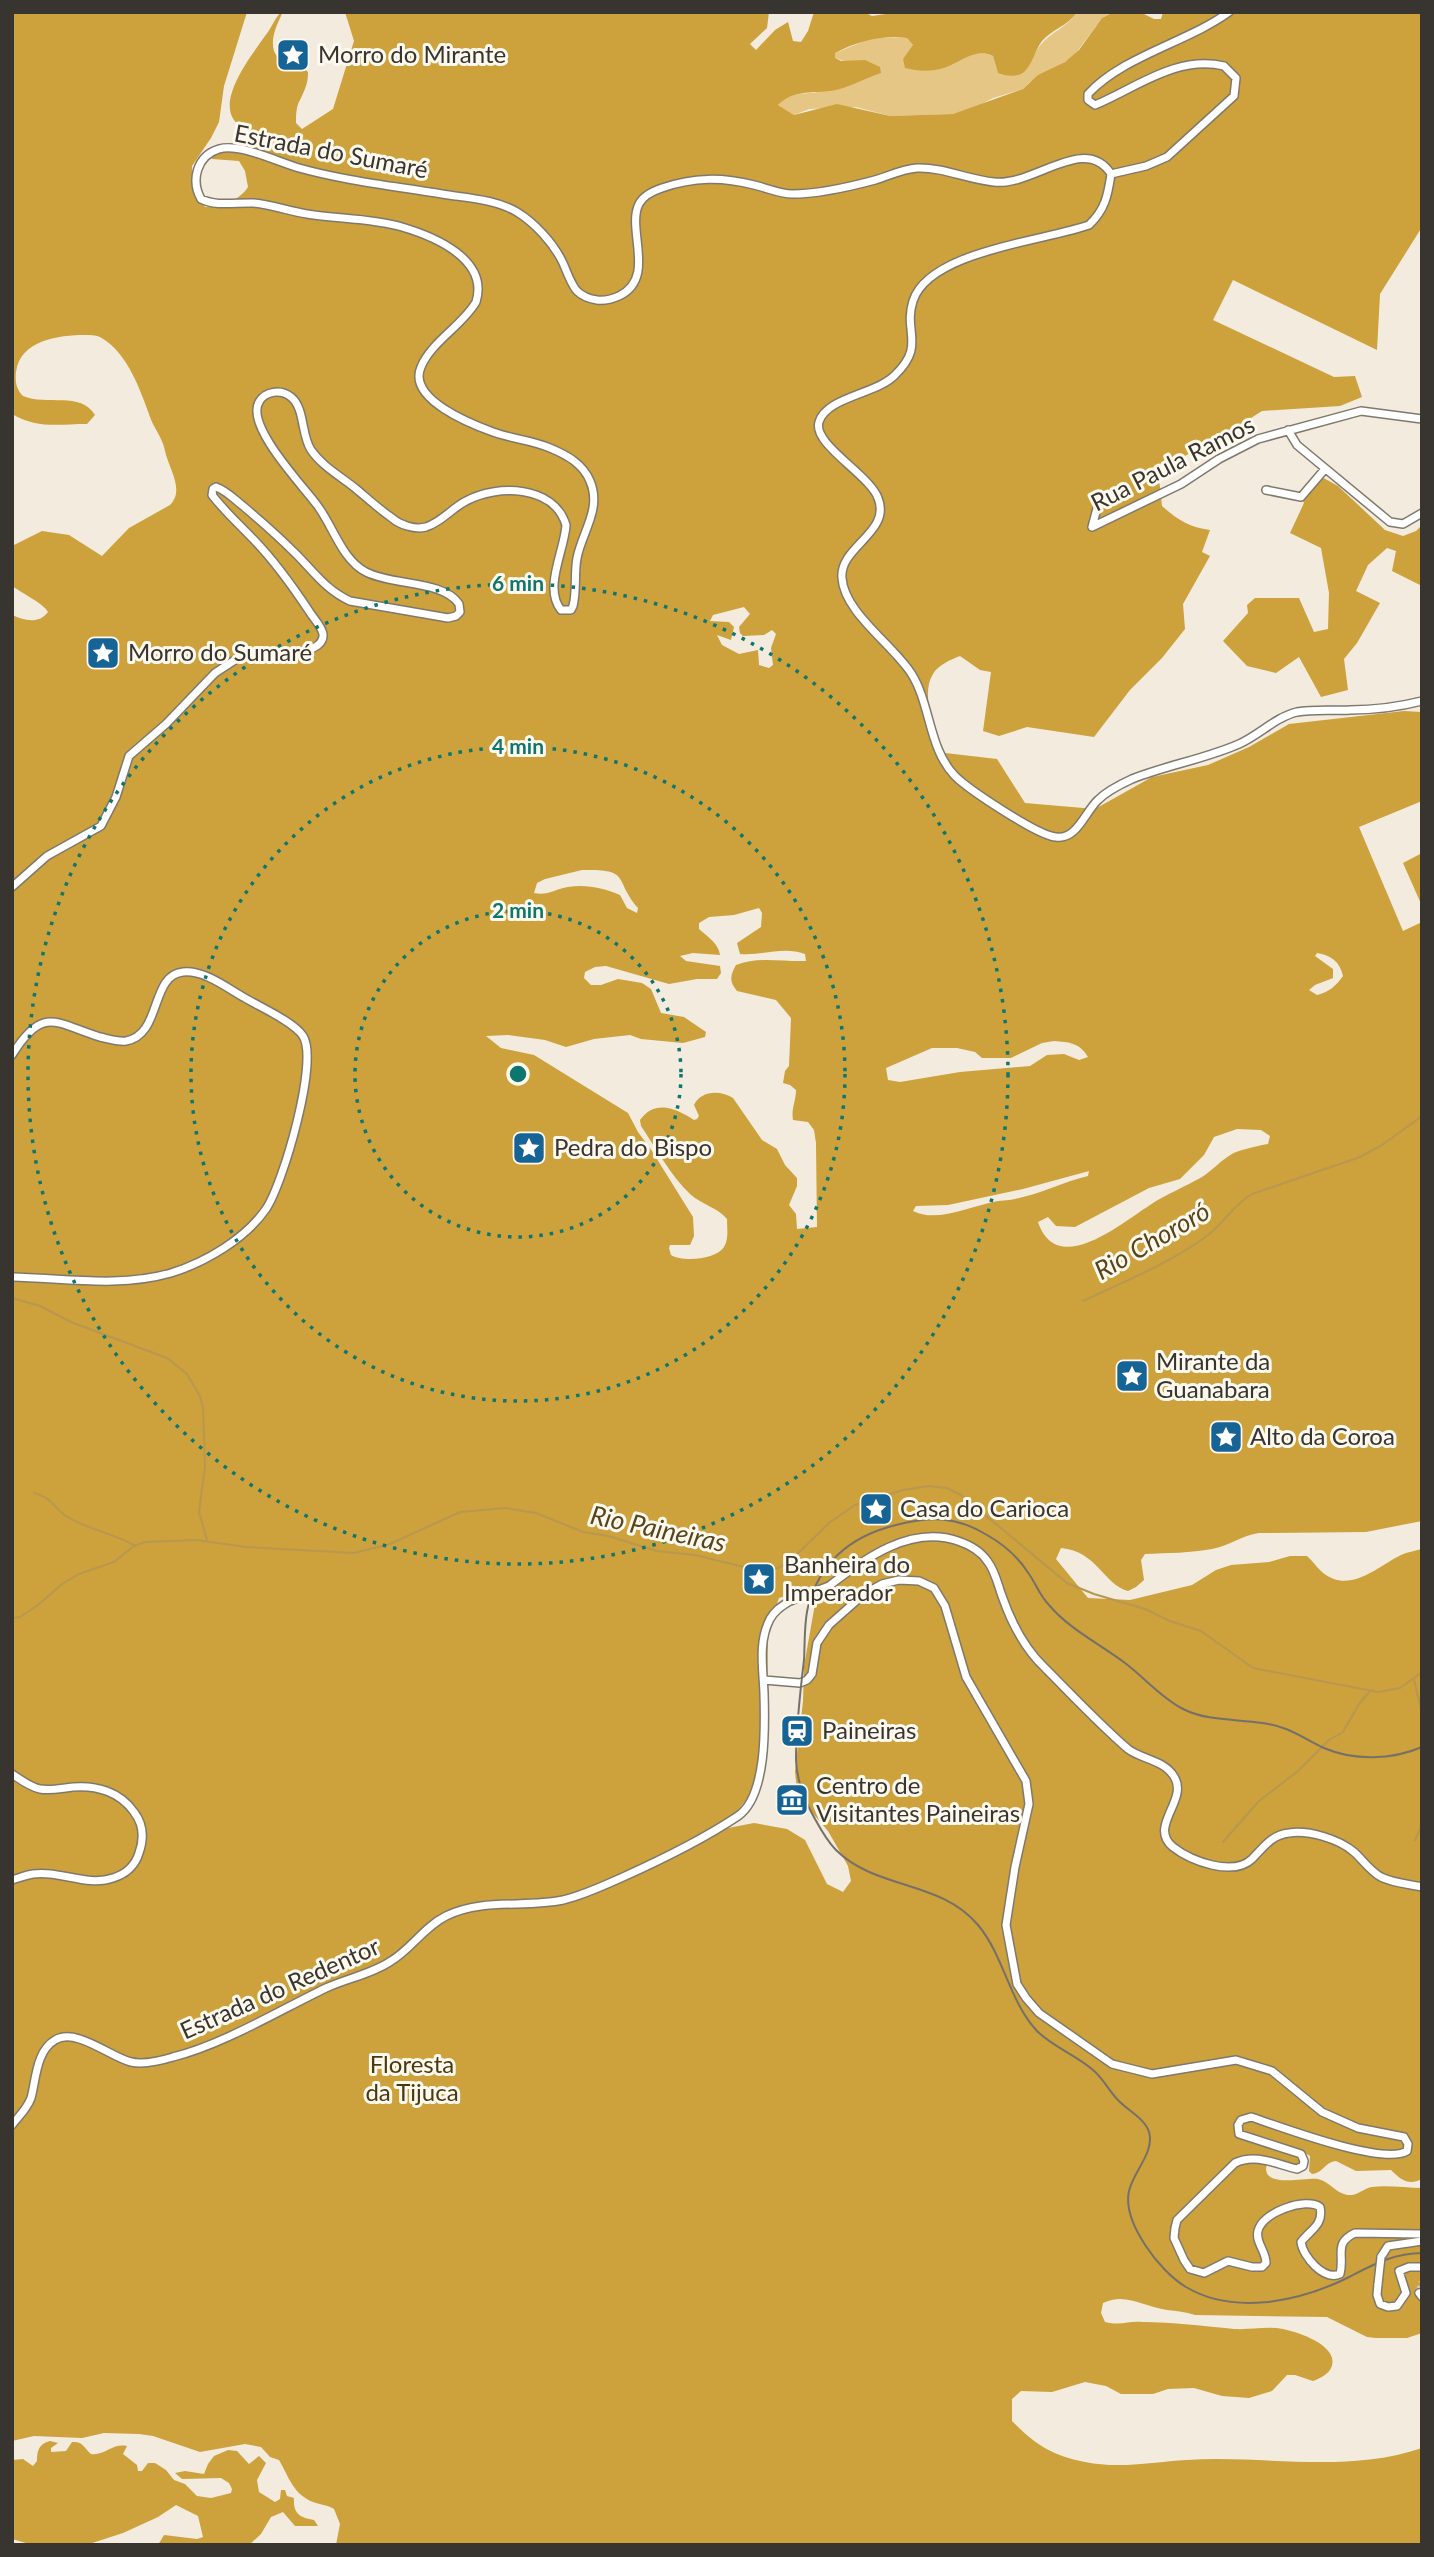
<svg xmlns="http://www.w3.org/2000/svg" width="1434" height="2557" viewBox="0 0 1434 2557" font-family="Lato,sans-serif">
<rect width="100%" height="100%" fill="#f2ebde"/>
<!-- green -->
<path fill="#e6c685" d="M 1077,12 L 1114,12 L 1102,18 L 1073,57 L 1029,83 L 1023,89 L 993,98 L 976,107 L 953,114 L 890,116 L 856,107 L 809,109 L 794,115 L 778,105 C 794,89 807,96 826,90 C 844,85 862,79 880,73 L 835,58 L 835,53 L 872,38 L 907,38 L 914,46 L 903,59 L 915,70 C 924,70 935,71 944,68 C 960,63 975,47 993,56 L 998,73 L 1032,60 C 1043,32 1062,34 1077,12 Z"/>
<!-- forest -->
<path fill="#cda13b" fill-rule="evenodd" d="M 12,12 L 247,12 L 224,86 L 219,122 L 211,138 L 192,166 L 194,189 L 205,207 C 222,206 238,202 248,187 L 245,171 L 239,161 L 212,159 C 215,139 237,146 252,137 L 251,131 C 203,116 249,59 265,36 C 271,29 274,20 280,13 L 282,13 L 281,16 C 273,32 265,56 288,63 C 296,65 302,66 308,72 C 308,84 305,89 300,100 C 296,106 296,116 296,123 L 302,129 L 333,109 L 354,41 L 345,12 L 769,12 L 767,28 L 750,44 L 756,50 L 775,30 L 788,22 L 793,41 L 801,42 L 808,31 L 814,12 L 864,12 L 872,16 L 886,14 L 886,12 L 1077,12 C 1068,26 1052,29 1042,41 C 1035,50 1033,63 1025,71 C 1018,78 1006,76 998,73 L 993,56 C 976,47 960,63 944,68 C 931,72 917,71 905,68 L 903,59 L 913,45 L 907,38 C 881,35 858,41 835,53 L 835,58 L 841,61 L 865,60 L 880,67 L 881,73 C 868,77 856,84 843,88 C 821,96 797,86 778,105 L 794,115 L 837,104 L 890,116 L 953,114 L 1023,89 L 1038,75 L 1065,62 L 1079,50 L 1102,18 L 1114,12 L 1140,12 L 1154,19 L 1161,19 L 1163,12 L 1422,12 L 1422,227 L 1380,294 L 1377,350 L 1233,280 L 1213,320 L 1334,377 L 1355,376 L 1362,397 L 1340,406 L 1262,411 L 1218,439 L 1175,461 L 1159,478 L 1162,506 C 1178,520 1189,527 1210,530 L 1202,552 L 1210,556 L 1183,604 L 1185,629 L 1162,658 L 1130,690 L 1094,737 L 1027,727 L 999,736 L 983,731 L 991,672 L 980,670 L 960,656 C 950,660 938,665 933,674 C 920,694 935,734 945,753 L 997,759 L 1025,803 L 1095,809 L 1152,777 L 1208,765 L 1249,747 L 1289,724 L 1404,711 L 1422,712 L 1422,801 L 1359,827 L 1403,931 L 1422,922 L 1422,1521 L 1366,1532 L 1259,1533 C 1242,1535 1229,1546 1212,1549 C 1191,1553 1167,1553 1145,1554 L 1141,1560 L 1144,1580 L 1136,1587 L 1128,1591 C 1103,1584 1097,1551 1061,1548 L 1056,1559 L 1088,1598 L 1130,1600 L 1192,1585 L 1216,1570 L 1231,1565 L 1269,1562 L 1290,1556 L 1307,1556 C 1313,1561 1316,1567 1322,1572 C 1349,1595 1377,1567 1401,1555 C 1407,1552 1415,1551 1422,1549 L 1422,2179 C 1409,2186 1401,2180 1391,2170 L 1356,2171 L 1336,2161 C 1325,2162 1323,2173 1312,2174 L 1309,2171 L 1310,2156 L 1302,2151 L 1301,2164 L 1298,2165 L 1268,2161 C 1256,2190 1305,2177 1318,2179 C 1331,2182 1337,2196 1352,2195 C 1359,2194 1365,2188 1372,2187 C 1388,2185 1406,2188 1422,2188 L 1422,2333 L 1407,2338 L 1376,2338 L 1367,2337 L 1327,2317 L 1195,2315 C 1185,2312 1177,2311 1167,2310 C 1144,2307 1126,2292 1103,2303 L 1101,2313 L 1105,2322 C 1121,2326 1128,2321 1142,2322 C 1173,2322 1204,2326 1234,2329 C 1250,2330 1267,2326 1283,2329 C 1297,2332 1328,2342 1332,2358 C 1335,2371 1323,2377 1313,2381 L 1295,2375 L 1287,2375 L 1272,2391 L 1249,2398 L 1222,2396 L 1194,2388 L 1168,2389 L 1153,2394 L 1121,2394 L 1106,2386 L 1085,2382 L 1052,2392 L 1021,2391 L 1012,2399 L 1012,2421 C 1036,2445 1051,2455 1085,2462 C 1119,2469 1153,2462 1187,2460 C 1265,2455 1346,2474 1422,2448 L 1422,2545 L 336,2545 L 340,2524 L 334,2509 C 328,2505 321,2505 313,2502 C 293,2494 289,2477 279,2460 L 270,2457 L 261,2447 L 245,2444 L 200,2452 L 153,2436 L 139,2434 L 104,2433 L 82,2438 L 34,2436 L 12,2441 L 12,615 C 25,621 39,624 48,612 C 44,604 22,593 12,586 L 12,546 L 42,531 L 69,535 L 102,556 L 129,528 L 170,505 C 185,490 169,469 165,451 C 163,440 157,432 152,422 C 141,393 129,353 100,337 C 95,335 90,335 85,335 C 59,335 20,340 16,372 C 15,381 16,389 23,396 C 46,406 81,391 95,415 L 87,424 C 58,424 37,429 12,414 ZM 744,607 L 750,614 L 739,627 L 740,633 L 743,636 L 764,635 L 772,630 L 776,634 L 771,648 L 773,665 L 769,668 L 759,665 L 758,650 L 739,654 L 722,645 L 717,635 L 731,640 L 734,627 L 729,622 L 710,621 L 713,615 ZM 582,870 C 632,869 613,879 638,908 L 637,913 L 627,908 L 620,895 C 603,888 587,884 568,887 C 555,889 548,896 534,893 L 537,883 L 545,879 ZM 759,908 L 762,913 L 761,927 L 737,943 L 740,954 C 762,956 783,946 805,954 L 806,961 C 783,962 758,956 736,965 C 730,976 729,981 737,991 L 776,1000 L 791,1018 L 789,1066 L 785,1071 L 783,1083 L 790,1085 L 796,1090 C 796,1101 791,1109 793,1120 L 808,1122 L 814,1130 L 816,1143 L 817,1227 L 797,1229 L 796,1214 L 789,1205 L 797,1186 L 797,1178 L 785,1165 L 777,1149 L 762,1140 L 733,1098 C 721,1090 701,1090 694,1105 L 699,1116 L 697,1119 L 694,1120 C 676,1108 655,1099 640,1120 L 641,1126 C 656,1148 671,1176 690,1194 C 702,1205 717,1207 727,1219 C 727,1228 729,1239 724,1247 C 716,1260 682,1262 671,1255 L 669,1248 L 670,1245 L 690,1245 L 694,1236 L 693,1217 L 652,1151 L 638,1132 L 628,1113 L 534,1055 L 501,1048 L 486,1036 L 508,1035 L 545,1040 L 566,1047 L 594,1039 L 630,1035 L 641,1039 L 683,1043 L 705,1037 L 706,1032 L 684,1017 L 661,1013 L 651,989 L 642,983 L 618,979 L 601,985 L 591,985 L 584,978 L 585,972 L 595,967 L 606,966 L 669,984 L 697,979 L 717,979 L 721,973 L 720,966 L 686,961 L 680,956 L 693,953 L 720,955 C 719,944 707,936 699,929 L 699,923 L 709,917 L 734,915 ZM 1317,953 C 1331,955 1340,962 1343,976 C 1336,986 1329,992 1317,995 L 1309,990 L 1315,985 L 1333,978 L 1333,969 L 1315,956 ZM 1054,1041 C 1069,1042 1080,1043 1088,1057 L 1079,1060 L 1064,1054 L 1047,1055 L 1030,1066 L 960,1072 L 900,1082 L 888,1080 L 886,1068 L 932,1048 L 957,1048 L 975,1052 L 982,1058 L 1011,1058 L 1042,1043 ZM 1237,1129 L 1261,1130 L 1270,1136 L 1268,1144 C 1261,1145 1236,1151 1232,1154 C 1221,1160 1213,1170 1202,1177 C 1185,1187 1166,1194 1150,1205 C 1123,1222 1057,1279 1038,1222 L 1048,1217 L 1056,1226 L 1075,1227 L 1149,1188 L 1180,1179 L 1204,1155 L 1214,1137 ZM 1089,1171 L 1088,1176 C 1063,1182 1040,1194 1015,1199 C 1008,1201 1000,1200 993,1202 C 969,1207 936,1223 913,1211 L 916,1206 L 948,1205 L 1023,1189 ZM 818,1587 L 804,1666 L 803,1701 L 795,1772 L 797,1790 L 802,1801 L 828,1831 L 848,1866 L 851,1881 L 843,1892 L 827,1884 L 805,1840 L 787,1829 L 754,1823 L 723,1829 L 750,1795 L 761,1770 L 767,1735 L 768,1630 L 779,1598 Z
M 1320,476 L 1338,486 L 1385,530 L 1403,536 L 1416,531 L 1422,525 L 1422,586 L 1392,571 L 1396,551 L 1387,548 L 1368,565 L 1356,591 L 1380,603 L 1357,643 L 1344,659 L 1348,690 L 1321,697 L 1299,657 L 1276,673 L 1247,666 L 1223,641 L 1248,613 L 1247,605 L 1255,598 L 1299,598 L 1314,632 L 1328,629 L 1329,593 L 1321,548 L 1290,533 L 1304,503 L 1301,498 Z
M 1422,853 L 1422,906 L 1403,863 Z
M 50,2441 L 58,2443 L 51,2448 L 51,2452 L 66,2451 L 72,2442 C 83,2441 84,2448 91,2454 C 105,2456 112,2443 127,2446 L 123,2454 L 137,2465 L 138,2471 L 142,2471 L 148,2463 L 155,2463 L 166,2470 L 174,2480 L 185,2484 L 197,2496 L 211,2498 L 231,2493 L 232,2489 L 229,2483 L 221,2478 L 182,2479 L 175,2473 L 185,2471 L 204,2474 L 208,2464 L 214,2456 L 228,2450 L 237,2451 L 249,2464 L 259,2456 L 266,2463 L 257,2480 L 259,2492 L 275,2502 L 280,2499 L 281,2490 L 285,2490 L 287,2496 L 294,2498 C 293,2514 300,2518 314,2520 L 318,2526 L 295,2526 L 283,2512 L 271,2517 L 261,2534 L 249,2545 L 158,2545 L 164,2535 L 197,2539 L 203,2537 L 198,2516 L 176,2505 L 158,2517 L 123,2533 L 86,2545 L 33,2545 L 12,2539 L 12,2460 L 23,2459 L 33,2466 L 37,2461 C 37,2450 39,2444 50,2441 Z"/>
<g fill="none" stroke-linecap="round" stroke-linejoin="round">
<!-- stream -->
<path stroke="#b89750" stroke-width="2" d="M 12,1298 L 40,1306 L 71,1322 L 167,1358 L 187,1374 L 200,1396 L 203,1408 L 205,1467 L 199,1512 L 207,1540
M 1083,1301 C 1125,1281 1171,1263 1208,1235 C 1225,1222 1234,1204 1252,1194 L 1360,1157 L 1382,1145 L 1422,1116
M 34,1493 C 52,1497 54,1508 66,1516 C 86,1529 112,1533 134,1545
M 12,1618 L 20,1617 L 38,1605 L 62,1584 L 79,1574 L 114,1562 L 134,1546 L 145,1542 L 196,1540 L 246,1547 L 354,1553 L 390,1544 L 460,1512 L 505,1508 L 536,1513 L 583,1532 L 608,1536 L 657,1551 L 695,1555 L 752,1569 L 771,1571 L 788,1563 L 829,1523 L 855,1505 L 903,1490 L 929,1486 L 947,1488 L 961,1495 L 1067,1583 L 1094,1594 L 1145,1609 L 1170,1621 L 1201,1631 L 1253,1668 L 1378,1692 L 1400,1688 L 1422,1672
M 1414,1680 L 1422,1713
M 1415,1840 L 1422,1826
M 1223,1842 L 1259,1801 L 1298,1771 L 1329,1740 L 1343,1732 L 1359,1704 L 1370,1691"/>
<!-- minor-tunnel -->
<path stroke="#cdc7bb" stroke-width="7" stroke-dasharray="7 3.5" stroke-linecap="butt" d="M 1419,2293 L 1422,2282"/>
<defs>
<path id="minor" d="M 1111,174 C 1108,195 1105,210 1089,225 C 1044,241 929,251 913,301 C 903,332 926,345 895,375 C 877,394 826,397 819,422 C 812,444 870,475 878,498 C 892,532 839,547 842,578 C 844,612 892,644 911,673 C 931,704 928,748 955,776 C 968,789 1038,836 1056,837 C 1077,840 1085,812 1098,800 C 1107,791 1121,784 1132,779 C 1167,765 1205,759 1239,744 C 1259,735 1276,717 1297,712 C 1314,709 1332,711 1350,710 C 1374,710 1398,707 1422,701
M 1288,430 L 1297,445 L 1390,522 L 1403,524 L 1422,513
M 1266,490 L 1301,497 L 1325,469
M 1099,501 L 1092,527 L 1181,484 L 1219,459 L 1258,439 L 1361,411 L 1422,419
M 12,887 L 47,856 L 101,826 L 116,797 L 129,756 L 166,724 L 215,673 L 238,658 L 306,651 C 314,648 324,644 323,634 C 321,625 313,618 309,611 C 293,587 276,563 256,542 C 241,526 225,512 212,495 L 213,489 L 216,487 C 227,491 234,499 243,506 C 261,521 279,537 296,554 C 314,572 326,590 350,601 L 448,618 L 456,616 L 460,612 L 459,604 C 443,580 393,586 366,572 C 342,560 333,526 317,505 C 304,487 245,426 259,402 C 265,391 281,389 291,397 C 305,408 301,435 311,450 C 322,466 340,476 355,488 C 367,498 379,509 392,518 C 400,525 415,530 426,527 C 442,522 452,508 466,501 C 497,484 554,485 566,525 C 565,549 543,588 561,610 L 571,610 L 573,606 C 577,591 574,574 577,558 C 582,532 602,509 590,481 C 583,464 567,455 550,448 C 532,440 512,439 493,432 C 471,424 407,399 421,367 C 432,341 462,326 476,302 C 489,260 436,237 402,227 C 372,218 338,219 307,214 C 289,211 272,205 254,203 C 237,202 217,207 201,199 C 191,181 196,156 219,149 C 240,143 278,162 299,168 C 346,181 394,186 442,194 C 466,198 495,199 517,212 C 535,223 553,243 562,261 C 567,271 570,283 577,291 C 582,296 590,299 597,300 C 604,301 612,299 619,296 C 657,278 626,229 639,204 C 643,196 653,191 662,188 C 694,177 722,177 754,185 C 767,188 780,194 792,194 C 819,194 849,187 875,180 C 889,176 902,169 917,168 C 943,167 969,180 994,182 C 1033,187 1085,133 1111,174 L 1146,166 L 1167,157 L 1234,96 L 1236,78 L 1224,66 C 1176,55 1136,88 1095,105 L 1088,100 L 1088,94 C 1123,56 1188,42 1229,12
M 12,1055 C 43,1005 55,1023 100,1037 C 109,1039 118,1042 126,1041 C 162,1035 150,975 183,972 C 205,970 227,988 245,998 C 260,1007 294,1022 303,1036 C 319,1061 283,1184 266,1209 C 245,1239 206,1262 171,1273 C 119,1288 64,1278 12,1277
M 829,1586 C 865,1558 911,1525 958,1541 C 970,1545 981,1551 988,1562 C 995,1571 998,1585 1002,1596 C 1011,1622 1024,1648 1045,1668 C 1072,1695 1099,1724 1128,1749 C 1141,1759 1163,1760 1173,1775 C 1191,1799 1147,1826 1173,1847 C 1191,1861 1233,1877 1252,1859 C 1264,1847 1271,1835 1289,1833 C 1309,1830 1339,1839 1354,1852 C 1363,1860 1370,1871 1381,1877 C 1393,1883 1408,1884 1422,1887
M 764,1680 L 800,1683 L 807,1680 L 812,1674 L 817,1643 L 829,1625 L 864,1594 L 882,1584 L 899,1580 L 919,1581 L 934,1588 L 945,1606 L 966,1677 L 1026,1781 L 1029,1804 L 1015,1867 L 1006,1925 L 1017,1984 L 1026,1998 L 1039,2013 L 1112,2064 L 1152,2074 L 1236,2060 L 1272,2071 L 1322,2112 L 1358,2128 L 1404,2137 L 1408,2144 L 1407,2151 C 1383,2166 1279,2126 1251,2117 L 1241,2120 L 1238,2125 L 1239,2134 L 1301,2154 L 1304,2161 L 1303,2166 L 1297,2169 C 1276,2164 1255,2153 1235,2163 L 1177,2220 L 1175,2228 L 1174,2238 L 1184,2260 L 1190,2269 L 1204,2273 L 1228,2261 L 1252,2267 L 1262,2267 L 1266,2263 C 1266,2251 1255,2242 1258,2231 C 1262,2212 1306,2197 1320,2207 C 1324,2225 1310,2230 1301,2242 C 1303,2257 1324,2281 1340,2274 C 1345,2256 1333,2243 1355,2233 L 1422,2234
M 12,1774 C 21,1780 30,1787 40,1789 C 51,1791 62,1788 73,1787 C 97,1785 120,1792 134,1812 C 144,1825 144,1839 139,1853 C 135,1866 126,1874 113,1878 C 87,1887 59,1870 33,1874 C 26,1875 19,1878 12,1880
M 12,2125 C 19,2116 27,2109 31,2098 C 36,2080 36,2051 55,2040 C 76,2027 112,2058 131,2062 C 145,2065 160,2061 173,2057 C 222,2045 280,2010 326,1988 C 348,1978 372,1974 391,1961 C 411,1949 424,1927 446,1916 C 483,1898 524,1908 563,1900 C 584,1895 603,1886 623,1877 C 663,1859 702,1840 738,1816 C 767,1796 765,1726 764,1693 C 763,1668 758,1642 770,1619 C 775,1610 782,1606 790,1601
M 1381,2257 L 1388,2246 L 1422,2241
M 1378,2284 L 1377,2295 L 1380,2304 L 1388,2307 L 1397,2306 L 1406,2293 L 1399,2271 L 1409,2267 L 1422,2267
M 1419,2293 L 1422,2297"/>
</defs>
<!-- minor casing -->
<use href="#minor" stroke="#7f796d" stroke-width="10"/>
<!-- minor -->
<use href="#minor" stroke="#fff" stroke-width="7"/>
<!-- tram -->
<path stroke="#757069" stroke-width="2" d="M 1422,1747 C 1392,1760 1354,1761 1324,1748 C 1311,1742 1299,1734 1286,1729 C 1253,1716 1215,1725 1183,1709 C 1160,1697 1145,1678 1125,1663 C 1100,1644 1069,1629 1049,1605 C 1040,1596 1036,1584 1029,1574 C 1019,1558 1003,1544 987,1535 C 956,1516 930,1516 896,1525 C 851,1536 820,1561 808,1607 C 804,1623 805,1643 804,1660 C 800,1693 796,1726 796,1760 C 797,1782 804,1800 815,1819 C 821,1830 827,1841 836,1850 C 876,1890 941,1880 978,1925 C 1004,1956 1009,2001 1037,2031 C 1053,2047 1076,2055 1093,2070 C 1104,2079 1110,2093 1120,2102 C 1129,2111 1145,2119 1149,2132 C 1155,2152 1133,2172 1129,2191 C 1122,2222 1160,2272 1186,2287 C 1233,2315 1296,2302 1343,2280 C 1369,2267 1392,2253 1422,2253"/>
<defs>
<path id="minor-bridge" d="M 790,1601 L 829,1586
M 1378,2284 L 1381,2257"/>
</defs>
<!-- minor-bridge casing -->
<use href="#minor-bridge" stroke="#7f796d" stroke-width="10" stroke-linecap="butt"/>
<!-- minor-bridge -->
<use href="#minor-bridge" stroke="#fff" stroke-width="7"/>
</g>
<!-- distance rings -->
<g fill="none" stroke="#0f766e" stroke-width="3.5" stroke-dasharray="3.5 7">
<circle cx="518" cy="1074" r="163"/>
<circle cx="518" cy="1074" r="327"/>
<circle cx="518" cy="1074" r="490"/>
</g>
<!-- icons -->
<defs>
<symbol id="sight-square" viewBox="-11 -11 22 22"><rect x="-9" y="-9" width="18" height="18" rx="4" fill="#166396" stroke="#fef9ee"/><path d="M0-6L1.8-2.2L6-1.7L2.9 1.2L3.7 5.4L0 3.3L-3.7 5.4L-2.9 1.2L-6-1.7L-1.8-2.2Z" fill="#fff"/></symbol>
<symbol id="station-square" viewBox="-11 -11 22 22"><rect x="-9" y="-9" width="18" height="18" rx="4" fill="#166396" stroke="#fef9ee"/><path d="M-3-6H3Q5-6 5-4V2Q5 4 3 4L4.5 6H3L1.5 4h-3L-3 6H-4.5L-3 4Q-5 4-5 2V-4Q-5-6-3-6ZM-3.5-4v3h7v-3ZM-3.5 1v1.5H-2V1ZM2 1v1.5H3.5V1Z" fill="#fff"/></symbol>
<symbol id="museum-square" viewBox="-11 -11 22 22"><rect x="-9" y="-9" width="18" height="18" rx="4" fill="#166396" stroke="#fef9ee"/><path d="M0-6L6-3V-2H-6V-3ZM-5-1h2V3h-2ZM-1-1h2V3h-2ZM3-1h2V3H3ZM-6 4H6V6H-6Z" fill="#fff"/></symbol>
</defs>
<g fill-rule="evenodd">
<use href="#sight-square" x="274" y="36" width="38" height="38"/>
<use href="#sight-square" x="84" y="634" width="38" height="38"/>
<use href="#sight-square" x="510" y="1129" width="38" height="38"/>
<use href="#sight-square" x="1113" y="1357" width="38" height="38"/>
<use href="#sight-square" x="1207" y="1418" width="38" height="38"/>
<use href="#sight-square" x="857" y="1490" width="38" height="38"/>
<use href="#sight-square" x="740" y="1560" width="38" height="38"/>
<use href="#station-square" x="778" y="1712" width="38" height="38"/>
<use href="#museum-square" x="773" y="1781" width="38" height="38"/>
</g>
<g text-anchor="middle" stroke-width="6" stroke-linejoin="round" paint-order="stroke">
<!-- poi labels -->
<g font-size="24" fill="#383530" stroke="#fef9ee" text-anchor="start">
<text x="318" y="63">Morro do Mirante</text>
<text x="128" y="661">Morro do Sumaré</text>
<text x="554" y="1156">Pedra do Bispo</text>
<text x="1156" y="1370">Mirante da<tspan x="1156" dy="28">Guanabara</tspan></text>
<text x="1250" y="1445">Alto da Coroa</text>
<text x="900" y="1517">Casa do Carioca</text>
<text x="784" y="1573">Banheira do<tspan x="784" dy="28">Imperador</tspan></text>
<text x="822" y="1739">Paineiras</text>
<text x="816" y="1794">Centro de<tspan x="816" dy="28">Visitantes Paineiras</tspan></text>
</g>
<!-- street labels -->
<g font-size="24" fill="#383530" stroke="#fef9ee">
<text transform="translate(331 152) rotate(11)" y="8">Estrada do Sumaré</text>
<text transform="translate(1173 464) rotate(-27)" y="8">Rua Paula Ramos</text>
<text transform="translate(280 1989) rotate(-24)" y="8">Estrada do Redentor</text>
</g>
<!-- park labels -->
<g font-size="24" fill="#4b380e" stroke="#fef9ee">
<text x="412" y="2073">Floresta<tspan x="412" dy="28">da Tijuca</tspan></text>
</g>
<!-- water labels -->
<g font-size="26" font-style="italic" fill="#57441b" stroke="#fef9ee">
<text transform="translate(1152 1241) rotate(-30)" y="9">Rio Chororó</text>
<text transform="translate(658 1529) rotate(12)" y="9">Rio Paineiras</text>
</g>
</g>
<circle cx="518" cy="1074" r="10" fill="#0f766e" stroke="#fef9ee" stroke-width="3.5"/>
<g font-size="21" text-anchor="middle" font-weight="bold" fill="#0f766e" stroke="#fef9ee" stroke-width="6" stroke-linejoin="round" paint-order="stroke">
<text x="518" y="591">6 min</text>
<text x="518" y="754">4 min</text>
<text x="518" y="918">2 min</text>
</g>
<!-- border -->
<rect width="1434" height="2557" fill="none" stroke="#383530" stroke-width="28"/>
</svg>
